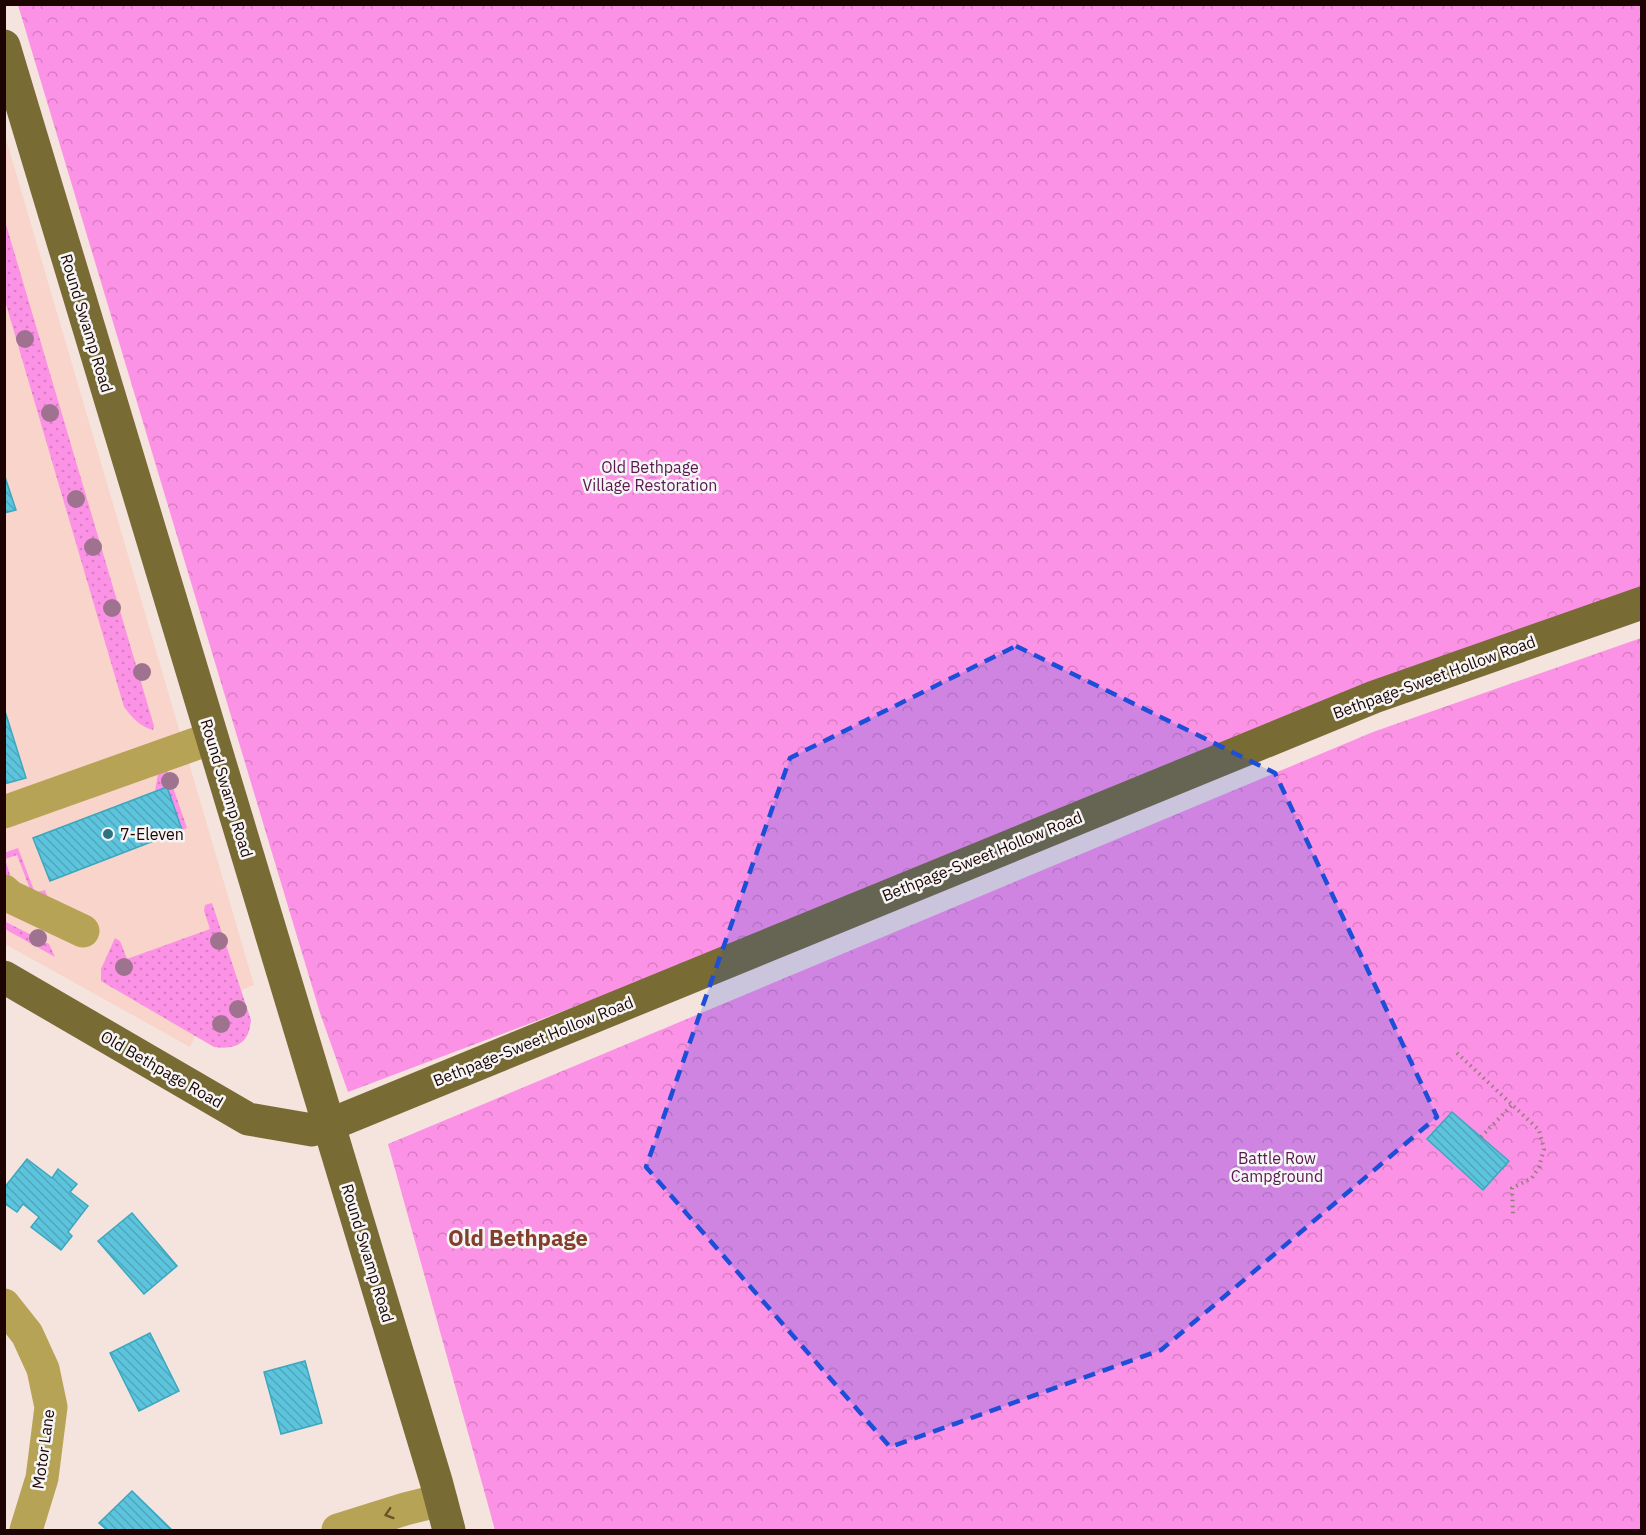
<svg xmlns="http://www.w3.org/2000/svg" width="1646" height="1535" viewBox="0 0 1646 1535" font-family="'IBM Plex Sans',sans-serif">
<defs>
<pattern id="grass-dots" width="8" height="8" patternUnits="userSpaceOnUse" patternTransform="scale(1.5)"><rect width="8" height="8" fill="#fc92e5"/><path d="M2 2h.1M6 6h.1" fill="none" stroke="#d87cc3" stroke-width="1.8" stroke-linecap="round"/></pattern>
<pattern id="park-crowns" width="20" height="18" patternUnits="userSpaceOnUse" patternTransform="scale(1.5)"><rect width="20" height="18" fill="#fc92e5"/><path d="M2 6a3 3 0 1 1 6 0M12 15a3 3 0 1 1 6 0" fill="none" stroke="#d87cc3"/></pattern>
<pattern id="building-back-hatch" width="6" height="6" patternUnits="userSpaceOnUse" patternTransform="scale(1.5)"><rect width="6" height="6" fill="#5cc4dc"/><path d="M-1 5l2 2M0 0l6 6M5-1l2 2" fill="none" stroke="#50a7bb"/></pattern>
</defs>
<rect width="100%" height="100%" fill="#f5e3de"/>
<!-- built -->
<path fill="#f9d4ca" d="M 4,132 L 254,985 L 241,990 L 243,999 L 197,1031 L 190,1047 L 5,944 Z"/>
<!-- grass -->
<path fill="url(#grass-dots)" d="M 5,221 L 154,726 L 153,730 C 140,727 132,717 124,707 L 5,301 Z
M 166,767 L 187,828 L 182,830 L 167,787 L 155,792 L 158,773 Z
M 18,848 L 35,893 L 45,890 L 51,906 L 33,897 L 17,855 L 5,859 L 12,881 L 5,877 L 4,853 Z
M 212,903 L 251,1020 C 249,1043 237,1050 214,1047 L 101,981 L 101,969 L 115,938 L 120,941 L 127,959 L 210,929 L 204,911 L 205,905 Z
M 4,921 L 49,944 L 55,957 L 5,929 Z"/>
<!-- park -->
<path fill="url(#park-crowns)" d="M 18,5 L 1641,5 L 1641,605 L 348,1092 L 320,1013 Z
M 1641,638 L 1641,1530 L 495,1530 L 388,1144 L 1373,732 Z"/>
<!-- building -->
<path fill="url(#building-back-hatch)" stroke="#3ba7be" stroke-width="1.5" d="M 4,474 L 16,510 L 4,513 Z
M 4,708 L 26,778 L 4,784 Z
M 167,787 L 182,830 L 50,881 L 33,838 Z
M 1452,1112 L 1509,1161 L 1483,1190 L 1427,1139 Z
M 27,1159 L 52,1178 L 58,1169 L 77,1184 L 70,1192 L 88,1206 L 68,1232 L 72,1236 L 61,1250 L 31,1227 L 39,1217 L 23,1204 L 17,1212 L 4,1203 L 4,1188 Z
M 132,1213 L 177,1266 L 144,1294 L 98,1241 Z
M 150,1333 L 179,1391 L 139,1411 L 110,1353 Z
M 305,1361 L 322,1423 L 281,1434 L 264,1372 Z
M 132,1491 L 172,1530 L 107,1530 L 99,1523 Z"/>
<g fill="none" stroke-linecap="round" stroke-linejoin="round">
<!-- path -->
<path stroke="#937e7a" stroke-width="4" stroke-dasharray="1.5 4.5" stroke-linecap="butt" d="M 1457,1053 L 1539,1130 L 1544,1149 L 1539,1167 L 1532,1178 L 1512,1188 L 1513,1216
M 1481,1137 L 1512,1105"/>
<!-- minor -->
<path stroke="#b7a355" stroke-width="33" d="M 4,812 L 212,738
M 4,891 L 11,897 L 83,931
M 4,1305 L 27,1334 L 43,1369 L 51,1407 L 42,1478 L 26,1530
M 338,1530 L 405,1509 L 441,1500"/>
<!-- major -->
<path stroke="#796b34" stroke-width="33" d="M 4,46 L 436,1481 L 449,1530
M 4,977 L 248,1119 L 312,1130 L 329,1125 L 1374,697 L 1642,603"/>
</g>
<!-- trees -->
<g fill="#9f738f">
<circle cx="25" cy="339" r="9"/>
<circle cx="50" cy="413" r="9"/>
<circle cx="76" cy="499" r="9"/>
<circle cx="93" cy="547" r="9"/>
<circle cx="112" cy="608" r="9"/>
<circle cx="142" cy="672" r="9"/>
<circle cx="170" cy="781" r="9"/>
<circle cx="38" cy="938" r="9"/>
<circle cx="219" cy="941" r="9"/>
<circle cx="124" cy="967" r="9"/>
<circle cx="238" cy="1009" r="9"/>
<circle cx="221" cy="1024" r="9"/>
</g>
<!-- one-way arrows -->
<defs><path id="oneway-chevron" d="M-2-3.5L2.5 0L-2 3.5" fill="none" stroke-width="1.6" stroke-linecap="round" stroke-linejoin="round" transform="scale(1.5)"/></defs>
<use stroke="#6a532b" href="#oneway-chevron" transform="translate(389 1514) rotate(162)"/>
<!-- marked area -->
<path fill="#1d4ed8" fill-opacity="0.2" stroke="#1d4ed8" stroke-width="4.5" stroke-dasharray="12 8" stroke-linejoin="round" d="M 1016,646 L 1275,773 L 1437,1117 L 1161,1350 L 890,1447 L 646,1167 L 790,758 Z"/>
<!-- markers -->
<circle fill="#2d7281" stroke="#f5f5f5" stroke-width="2" cx="108" cy="834" r="6"/>
<g text-anchor="middle" stroke-width="5" stroke-linejoin="round" paint-order="stroke">
<!-- street labels -->
<g font-size="16" fill="#1d0301" stroke="#f5f5f5">
<text transform="translate(87 323) rotate(73)" y="6">Round Swamp Road</text>
<text transform="translate(1434 677) rotate(-20)" y="6">Bethpage-Sweet Hollow Road</text>
<text transform="translate(227 788) rotate(73)" y="6">Round Swamp Road</text>
<text transform="translate(982 856) rotate(-22)" y="6">Bethpage-Sweet Hollow Road</text>
<text transform="translate(533 1041) rotate(-22)" y="6">Bethpage-Sweet Hollow Road</text>
<text transform="translate(162 1069) rotate(30)" y="6">Old Bethpage Road</text>
<text transform="translate(368 1253) rotate(73)" y="6">Round Swamp Road</text>
<text transform="translate(43 1449) rotate(-82)" y="6">Motor Lane</text>
</g>
<!-- park labels -->
<g font-size="16" fill="#59184e" stroke="#f5f5f5">
<text x="650" y="473">Old Bethpage<tspan x="650" dy="18">Village Restoration</tspan></text>
<text x="1277" y="1164">Battle Row<tspan x="1277" dy="18">Campground</tspan></text>
</g>
<!-- poi labels -->
<g font-size="16" fill="#1d0301" stroke="#f5f5f5" text-anchor="start">
<text x="120" y="840">7-Eleven</text>
</g>
<!-- district labels -->
<g font-size="22" font-weight="bold" fill="#843e2c" stroke="#f5f5f5">
<text x="518" y="1246">Old Bethpage</text>
</g>
</g>
<!-- border -->
<rect width="1646" height="1535" fill="none" stroke="#1d0301" stroke-width="12"/>
</svg>
